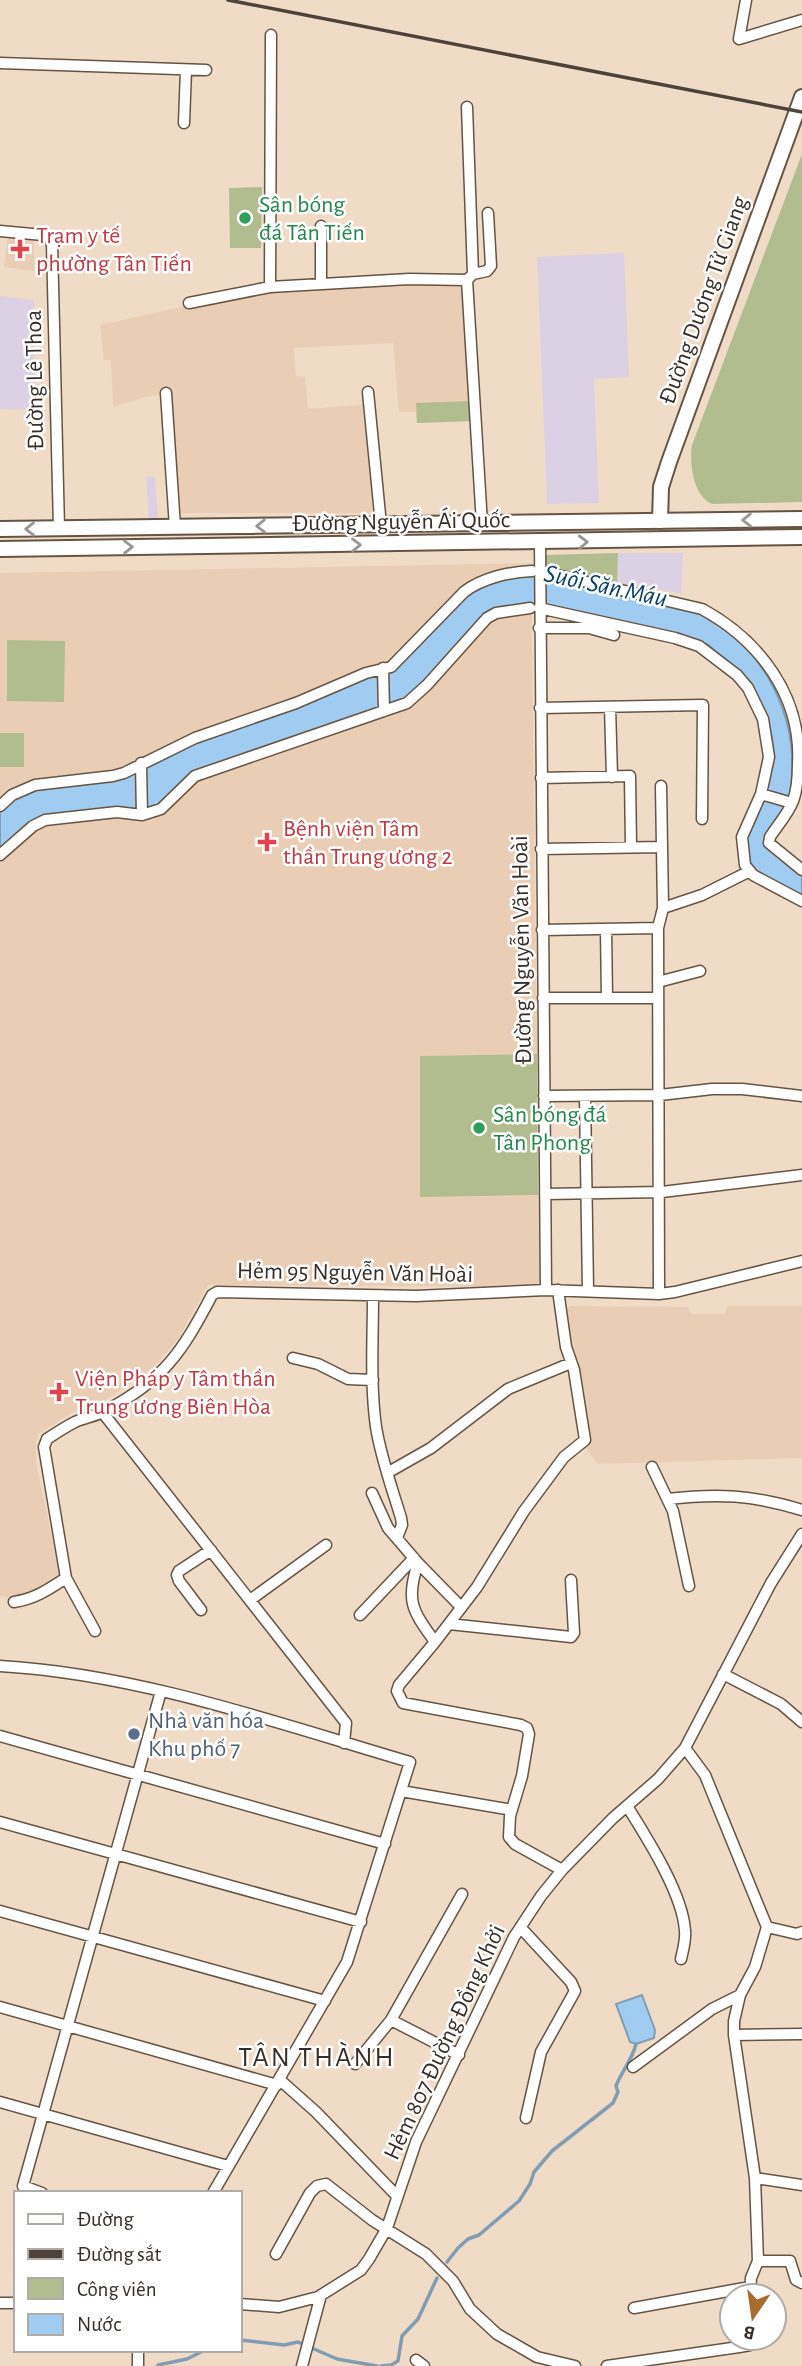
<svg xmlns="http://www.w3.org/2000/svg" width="802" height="2366" viewBox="0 0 802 2366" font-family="'Alegreya Sans',sans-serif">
<rect width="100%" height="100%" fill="#f0dbc7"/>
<!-- commercial -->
<path fill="#dbd0e4" d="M 624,253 L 629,377 L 594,379 L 599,503 L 547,504 L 537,257 Z
M 0,296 L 34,300 L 35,410 L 0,409 Z
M 146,477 L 155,477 L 158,520 L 149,520 Z
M 618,553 L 683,553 L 681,594 L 659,589 L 617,584 Z"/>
<!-- built -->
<path fill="#e9ceb5" d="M 8,236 L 34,241 L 34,271 L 4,267 Z
M 464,282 L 472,421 L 417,423 L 416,412 L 399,412 L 393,343 L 294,348 L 296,376 L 305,377 L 308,409 L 368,404 L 372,444 L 367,445 L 373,513 L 178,513 L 169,393 L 145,397 L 113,407 L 111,360 L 104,360 L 100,325 L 245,293 Z
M 531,563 L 537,1054 L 420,1056 L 420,1197 L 538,1195 L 540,1282 L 530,1287 L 208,1285 L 178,1339 L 151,1370 L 104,1401 L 72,1413 L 38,1434 L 36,1443 L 36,1461 L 60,1576 L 35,1594 L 16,1598 L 0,1596 L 0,573 Z
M 570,1306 L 687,1307 L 692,1314 L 724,1314 L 728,1306 L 802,1306 L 802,1458 L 598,1464 L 583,1445 L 589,1440 L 576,1357 L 569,1353 L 564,1312 Z"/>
<!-- green -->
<path fill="#b2bd8f" d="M 802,154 L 802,502 L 712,504 C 693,496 689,463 692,445 Z
M 262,187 L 261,248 L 230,248 L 229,188 Z
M 471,401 L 472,421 L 417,423 L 416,403 Z
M 618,553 L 617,584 L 544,568 L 544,555 Z
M 7,640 L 65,641 L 64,702 L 7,701 Z
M 0,733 L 24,733 L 24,767 L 0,767 Z
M 537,1054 L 538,1195 L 420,1197 L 420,1056 Z"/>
<!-- water -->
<path fill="#a0ccf1" stroke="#809db4" stroke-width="2" d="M 520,575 L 544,576 L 700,613 C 766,646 802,721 790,796 C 786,812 773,828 765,843 L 769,849 L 802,875 L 802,897 L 756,872 L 749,863 L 746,837 L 766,791 L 773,757 L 772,738 L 767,719 L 740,672 L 708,645 L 678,634 L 530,604 L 494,609 L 406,700 L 195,771 L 159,805 L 139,811 L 126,808 L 43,816 L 0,850 L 0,811 L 14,799 L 37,789 L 134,771 L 150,766 L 196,742 L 368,676 L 392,670 L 467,594 L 477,587 Z
M 642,1995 L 655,2030 L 654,2038 L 636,2044 L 630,2042 L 616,2004 Z"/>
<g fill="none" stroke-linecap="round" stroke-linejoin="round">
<!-- stream -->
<path stroke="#809db4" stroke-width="3.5" d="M 447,2262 L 458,2248 L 468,2239 L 479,2235 L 519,2201 L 530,2184 L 534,2172 L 552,2151 L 613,2103 L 618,2092 L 616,2086 C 622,2071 632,2060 636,2044
M 240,2340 L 284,2345 L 298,2342 L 337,2359 L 377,2366
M 158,2365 L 187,2359 L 205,2350
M 381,2366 L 391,2365 L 398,2361 L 402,2336 L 418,2319 L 437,2278"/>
<defs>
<path id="minor" d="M 746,0 L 739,39 L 802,20
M 0,63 L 206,70
M 467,107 L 473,274 L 467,280
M 184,123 L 186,70
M 0,231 L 43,235 L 49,238 L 52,244 L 59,528
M 473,274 L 487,271 L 491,266 L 488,213
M 321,283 L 321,226
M 270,287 L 271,35
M 189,303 L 270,287 L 409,279 L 467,280 L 482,524
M 368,392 L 381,525
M 166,393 L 175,527
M 540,542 L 546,1290
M 540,571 L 702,609 C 759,640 802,696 798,764 C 798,776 797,790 793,801 C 788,814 777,826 770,837 L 769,843 L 802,870
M 539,608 L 675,638 L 699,646 L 737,675 L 748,688 L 763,719 L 769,757 L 761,794 L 742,837 L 745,865 L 753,875 L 802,901
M 539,628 L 589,628 L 614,635
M 383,668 L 384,711
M 610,707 L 612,777
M 540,708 L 703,705 L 702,819
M 141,763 L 142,815
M 541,778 L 630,776 L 631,847
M 761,794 L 792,803
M 0,806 L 12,795 L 35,785 L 113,776 L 124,773 L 195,738 L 296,703 L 366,673 L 391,667 L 464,592 C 482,578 509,572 532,571
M 541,849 L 662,847
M 0,855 L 33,826 L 45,820 L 117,812 L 142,815 L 161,809 L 195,776 L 407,703 L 427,685 L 487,618 L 496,613 L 530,608
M 663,908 L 702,895 L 750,871
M 606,929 L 607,998
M 542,930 L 658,928
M 658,982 L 700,971
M 543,998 L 658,998
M 544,1096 L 660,1095 L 712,1089 L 742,1089 L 802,1096
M 585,1096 L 588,1291
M 545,1194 L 662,1192 L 802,1175
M 558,1290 L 566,1347 L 574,1370 L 585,1440 L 564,1457 L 524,1511 L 477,1587 L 435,1642 L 399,1685 L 397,1691 L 403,1703 L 521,1725 L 527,1728 L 529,1734 L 522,1776 L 510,1816 L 509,1837 L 515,1844 L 562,1870
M 659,1294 L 658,928 L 663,908 L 661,786
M 373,1296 C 373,1339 370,1384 376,1427 C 381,1458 392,1488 401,1518 L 402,1525 L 397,1538
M 293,1358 L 318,1364 L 348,1379 L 373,1380
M 103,1413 L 346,1723 L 344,1743
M 652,1467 L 673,1511 L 689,1586
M 387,1473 L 431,1448 L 508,1389 L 571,1363
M 372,1493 L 388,1528 L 418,1563 L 461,1607
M 668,1499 C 718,1493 753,1495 802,1510
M 418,1563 C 405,1602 413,1611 435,1642
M 66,1578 L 95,1631
M 250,1600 L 326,1545
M 14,1602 C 35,1599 49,1589 66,1578 L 44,1447 L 47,1439 C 56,1433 65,1427 75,1422 C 84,1418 96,1416 105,1411 C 164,1380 182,1352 212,1295 L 217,1292 L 416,1296 L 546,1290 L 659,1294 L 675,1292 L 802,1261
M 201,1610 L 179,1581 L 177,1575 L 179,1571 L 211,1550
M 360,1615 L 414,1558
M 449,1624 L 571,1637 L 574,1633 L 571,1580
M 0,1666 C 139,1674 277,1723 410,1762 L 347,1962 L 213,2193
M 723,1674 L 781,1704 L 802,1722
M 0,1736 L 385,1844
M 685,1748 L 705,1775 L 767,1927 L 755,1967 L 740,1995 L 734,2021 L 734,2035 L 755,2178 L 758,2261 L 751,2278 L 750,2296
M 401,1791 L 512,1810
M 627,1806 C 647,1838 683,1894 685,1931 C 686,1940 683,1950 681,1959
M 0,1822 L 361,1922
M 0,1911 L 325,2001
M 767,1927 L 797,1934 L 802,1932
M 521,1928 L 571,1982 L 575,1991 L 541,2052 L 526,2118
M 0,2007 L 277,2085
M 391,2020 L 459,2055
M 734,2035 L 802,2034
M 355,2064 L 391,2020 L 462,1894
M 633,2067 L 712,2009 L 740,1995
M 280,2080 L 316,2112 L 397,2196
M 0,2102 L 228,2166
M 755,2178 L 802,2185
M 42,2193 L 23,2186 L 161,1691
M 276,2254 L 310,2193 L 317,2186 L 326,2184 L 372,2220 L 426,2254 L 453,2281 L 470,2309 L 497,2334 L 537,2357 L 575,2366
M 758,2261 L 790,2261 L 796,2280 L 802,2283
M 0,2303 L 16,2303
M 240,2304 L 279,2307 L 318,2297 L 361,2270 L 369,2259 L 387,2228 L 416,2142 L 514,1937 L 541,1896 L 562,1870 L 613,1818 L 658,1779 L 685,1748 L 771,1583 L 802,1534
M 634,2308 L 750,2287
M 138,2350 L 138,2366
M 416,2360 L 424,2366
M 302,2366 L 321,2295
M 607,2366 L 739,2347 L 750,2345 L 756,2338"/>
<path id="secondary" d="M 660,521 L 661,487 L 669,462 L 802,97"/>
<path id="primary" d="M 0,529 L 802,519
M 0,549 L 802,537"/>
</defs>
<!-- minor casing -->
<use href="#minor" stroke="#655443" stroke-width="13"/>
<!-- secondary casing -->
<use href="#secondary" stroke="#655443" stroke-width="18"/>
<!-- primary casing -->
<use href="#primary" stroke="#655443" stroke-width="18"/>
<!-- minor -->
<use href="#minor" stroke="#fff" stroke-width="10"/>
<!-- secondary -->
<use href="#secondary" stroke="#fff" stroke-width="14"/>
<!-- primary -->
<use href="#primary" stroke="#fff" stroke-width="14"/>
<!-- rail -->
<path stroke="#4d433a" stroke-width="3.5" d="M 228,0 L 802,112"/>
</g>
<!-- one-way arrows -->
<defs><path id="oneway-chevron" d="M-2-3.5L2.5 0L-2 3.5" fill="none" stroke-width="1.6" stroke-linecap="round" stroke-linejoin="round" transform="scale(1.75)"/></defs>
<g stroke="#9a9692">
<use href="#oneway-chevron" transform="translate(747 520) rotate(179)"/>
<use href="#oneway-chevron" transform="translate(261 526) rotate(179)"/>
<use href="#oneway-chevron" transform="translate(30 529) rotate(179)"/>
<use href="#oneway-chevron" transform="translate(583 542) rotate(-2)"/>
<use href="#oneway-chevron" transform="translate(356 545) rotate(-1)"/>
<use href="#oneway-chevron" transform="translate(128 547) rotate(-1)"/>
</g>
<!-- markers -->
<g fill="#2e9e5b" stroke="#fff" stroke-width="2.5">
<circle cx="245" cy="218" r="7"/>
<circle cx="479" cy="1128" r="7"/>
</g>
<g fill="#e0444e" stroke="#fff" stroke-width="2.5">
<path d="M16.5 238.5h7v7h7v7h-7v7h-7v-7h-7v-7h7z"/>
<path d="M263.5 831.5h7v7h7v7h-7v7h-7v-7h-7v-7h7z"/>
<path d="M55.5 1381.5h7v7h7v7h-7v7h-7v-7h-7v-7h7z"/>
</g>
<circle fill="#5c6f8a" stroke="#fff" stroke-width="2.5" cx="134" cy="1734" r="7"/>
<g text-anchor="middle" stroke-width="5" stroke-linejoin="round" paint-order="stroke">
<!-- leisure labels -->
<g font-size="24" fill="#27864d" stroke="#fff" text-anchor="start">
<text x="259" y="212">Sân bóng<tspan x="259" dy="28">đá Tân Tiến</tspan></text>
<text x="493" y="1122">Sân bóng đá<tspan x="493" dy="28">Tân Phong</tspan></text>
</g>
<!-- health labels -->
<g font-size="24" fill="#be3a42" stroke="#fff" text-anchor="start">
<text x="36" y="243">Trạm y tế<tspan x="36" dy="28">phường Tân Tiến</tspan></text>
<text x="283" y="836">Bệnh viện Tâm<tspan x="283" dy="28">thần Trung ương 2</tspan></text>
<text x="75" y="1386">Viện Pháp y Tâm thần<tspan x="75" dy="28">Trung ương Biên Hòa</tspan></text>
</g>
<!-- street labels -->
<g font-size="24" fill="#362e26" stroke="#fff">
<text transform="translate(703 300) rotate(-70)" y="8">Đường Dương Tử Giang</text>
<text transform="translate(34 380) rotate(-91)" y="8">Đường Lê Thoa</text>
<text transform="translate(401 521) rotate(-1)" y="8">Đường Nguyễn Ái Quốc</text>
<text transform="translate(521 950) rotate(-91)" y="8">Đường Nguyễn Văn Hoài</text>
<text transform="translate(355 1272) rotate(1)" y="8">Hẻm 95 Nguyễn Văn Hoài</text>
<text transform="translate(444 2042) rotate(-65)" y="8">Hẻm 807 Đường Đồng Khởi</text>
</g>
<!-- service labels -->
<g font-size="24" fill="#4e5e75" stroke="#fff" text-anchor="start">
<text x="148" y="1728">Nhà văn hóa<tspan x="148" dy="28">Khu phố 7</tspan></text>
</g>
<!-- water labels -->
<g font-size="26" font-style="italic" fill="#0a3e62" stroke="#fff">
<text transform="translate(606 585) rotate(12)" y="9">Suối Săn Máu</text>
</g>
<!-- quarter labels -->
<g font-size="28" letter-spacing="2" fill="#362e26" stroke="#fff">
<text x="317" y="2066">TÂN THÀNH</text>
</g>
</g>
<!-- legend -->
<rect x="14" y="2191" width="228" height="161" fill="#ffffff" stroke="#afaba8" stroke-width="2"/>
<rect x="28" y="2214" width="35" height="10" fill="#ffffff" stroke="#afaba8" stroke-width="2"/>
<text x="77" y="2226" font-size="21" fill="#362e26">Đường</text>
<rect x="28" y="2249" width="35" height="10" fill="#4d433a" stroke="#afaba8" stroke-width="2"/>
<text x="77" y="2261" font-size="21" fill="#362e26">Đường sắt</text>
<rect x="28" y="2278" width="35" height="21" fill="#b2bd8f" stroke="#afaba8" stroke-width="2"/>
<text x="77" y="2296" font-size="21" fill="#362e26">Công viên</text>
<rect x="28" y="2314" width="35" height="21" fill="#a0ccf1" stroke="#afaba8" stroke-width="2"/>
<text x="77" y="2331" font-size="21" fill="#362e26">Nước</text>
<!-- north arrow -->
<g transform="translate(753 2317) rotate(193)"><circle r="33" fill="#ffffff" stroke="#afaba8" stroke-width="2"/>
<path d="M0-5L12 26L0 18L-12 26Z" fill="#a96c2f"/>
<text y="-10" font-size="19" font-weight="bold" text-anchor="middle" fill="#362e26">B</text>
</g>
</svg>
